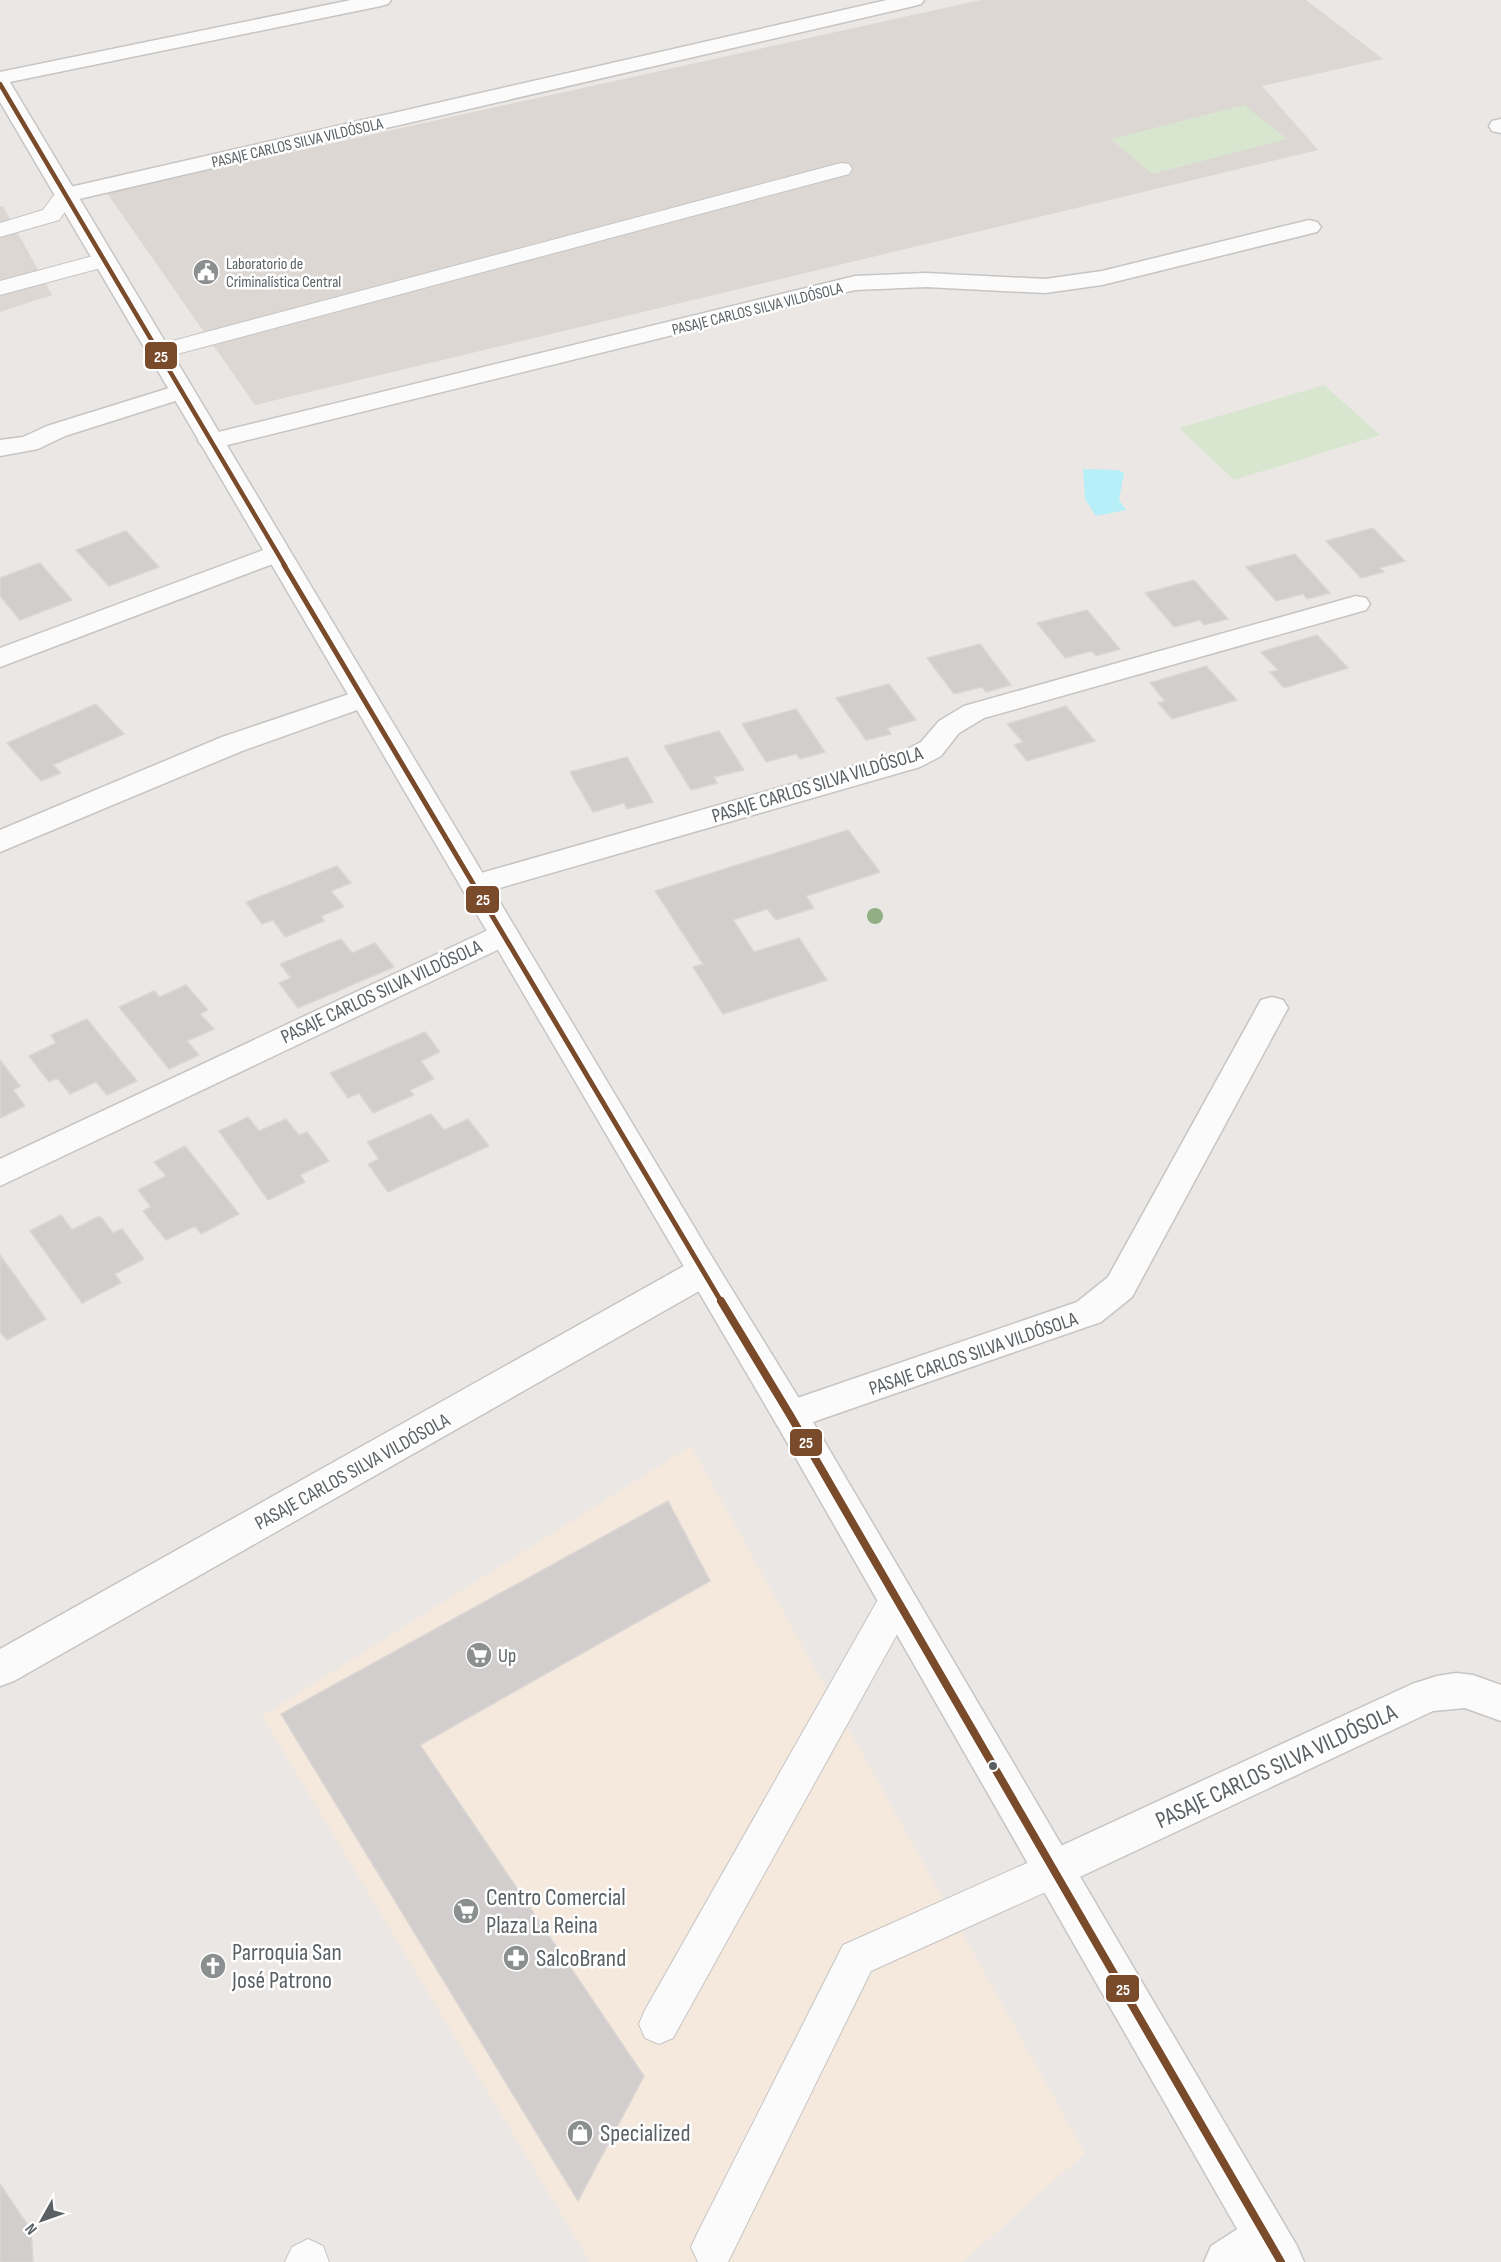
<svg xmlns="http://www.w3.org/2000/svg" width="1501" height="2262" viewBox="0 0 1501 2262" font-family="'Sofia Sans Condensed',sans-serif">
<rect width="100%" height="100%" fill="#eae7e4"/>
<!-- commercial -->
<path fill="#f5e8dc" d="M 691,1446 L 1085,2153 L 963,2262 L 590,2262 L 262,1716 Z"/>
<!-- education -->
<path fill="#dcd7d3" d="M 981,0 L 1306,0 L 1383,59 L 1262,86 L 1318,150 L 255,405 L 107,193 Z
M 3,206 L 52,295 L 0,312 L 0,207 Z"/>
<!-- green -->
<path fill="#d8e6cf" d="M 1244,105 L 1287,139 L 1152,174 L 1111,139 Z
M 1324,385 L 1380,435 L 1234,480 L 1179,428 Z"/>
<!-- water -->
<path fill="#b6eff7" d="M 1083,469 L 1118,470 L 1124,473 L 1119,500 L 1126,510 L 1096,516 L 1085,499 Z"/>
<!-- building -->
<path fill="#d1cecd" stroke="#dad6d4" stroke-width="1.5" d="M 1373,528 L 1405,561 L 1379,568 L 1384,572 L 1361,578 L 1326,541 Z
M 126,531 L 159,567 L 109,586 L 76,550 Z
M 1295,554 L 1330,593 L 1307,599 L 1303,594 L 1276,601 L 1246,567 Z
M 40,563 L 72,600 L 20,620 L 0,596 L 0,578 Z
M 1194,580 L 1228,619 L 1204,625 L 1200,620 L 1174,627 L 1145,593 Z
M 1087,610 L 1120,649 L 1096,656 L 1092,651 L 1065,658 L 1037,623 Z
M 1317,635 L 1348,668 L 1284,688 L 1270,672 L 1278,670 L 1261,652 Z
M 980,644 L 1011,685 L 986,692 L 982,687 L 954,694 L 927,658 Z
M 1206,666 L 1237,700 L 1172,719 L 1158,703 L 1165,701 L 1150,683 Z
M 889,684 L 916,720 L 887,728 L 891,734 L 866,740 L 836,698 Z
M 96,704 L 124,734 L 53,765 L 61,773 L 41,781 L 7,743 Z
M 1066,706 L 1095,741 L 1027,761 L 1014,745 L 1023,742 L 1007,724 Z
M 796,709 L 825,752 L 800,759 L 796,754 L 766,762 L 742,724 Z
M 719,731 L 744,770 L 714,777 L 717,783 L 691,790 L 664,746 Z
M 627,757 L 653,802 L 627,809 L 624,803 L 593,812 L 570,772 Z
M 848,830 L 880,872 L 806,896 L 814,908 L 776,920 L 767,909 L 733,920 L 754,952 L 799,938 L 827,980 L 723,1014 L 693,967 L 703,964 L 655,891 Z
M 337,866 L 351,883 L 331,891 L 344,907 L 321,916 L 324,921 L 285,937 L 273,920 L 262,924 L 246,902 Z
M 341,939 L 352,953 L 375,943 L 394,967 L 298,1008 L 279,983 L 291,978 L 280,964 Z
M 186,985 L 208,1010 L 200,1014 L 214,1029 L 187,1041 L 199,1055 L 169,1069 L 119,1007 L 154,991 L 160,997 Z
M 87,1019 L 137,1081 L 107,1095 L 96,1082 L 70,1094 L 57,1078 L 49,1082 L 29,1056 L 56,1043 L 51,1035 Z
M 425,1032 L 440,1052 L 421,1061 L 434,1079 L 410,1090 L 414,1095 L 373,1113 L 359,1093 L 348,1098 L 330,1073 Z
M 0,1060 L 20,1086 L 13,1090 L 25,1106 L 0,1118 Z
M 431,1114 L 444,1130 L 468,1119 L 489,1146 L 388,1192 L 368,1164 L 379,1159 L 367,1142 Z
M 248,1117 L 259,1131 L 286,1119 L 299,1135 L 307,1132 L 329,1161 L 300,1175 L 305,1182 L 268,1200 L 219,1131 Z
M 185,1146 L 239,1214 L 201,1234 L 195,1226 L 166,1240 L 143,1211 L 151,1207 L 138,1190 L 166,1176 L 154,1162 Z
M 61,1215 L 72,1230 L 100,1216 L 113,1233 L 122,1229 L 144,1259 L 115,1274 L 121,1283 L 82,1303 L 30,1231 Z
M 0,1255 L 46,1319 L 7,1340 L 0,1332 Z
M 668,1501 L 710,1581 L 420,1745 L 644,2076 L 578,2201 L 281,1714 Z
M 0,2184 L 31,2230 L 33,2262 L 0,2262 Z"/>
<g fill="none" stroke-linecap="round" stroke-linejoin="round">
<defs>
<path id="lane" d="M 841,163 L 849,164 L 852,169 L 849,174 L 166,357 L 158,359 L 150,357 L 146,352 L 150,347 Z
M 66,189 L 74,190 L 77,195 L 59,220 L 0,237 L 0,223 L 43,210 L 58,190 Z
M 104,253 L 112,255 L 115,260 L 112,265 L 0,295 L 0,281 Z
M 897,1584 L 910,1589 L 915,1600 L 910,1611 L 673,2038 L 659,2044 L 645,2038 L 639,2024 L 645,2010 L 884,1589 Z
M 1054,1851 L 1068,1856 L 1074,1869 L 1068,1882 L 871,1971 L 728,2262 L 698,2262 L 691,2247 L 698,2232 L 843,1945 Z
M 308,2239 L 323,2246 L 329,2262 L 285,2262 L 292,2247 Z"/>
<path id="street" d="M 351,0 L 391,0 L 388,4 L 381,6 L 0,84 L 0,72 Z
M 887,0 L 924,0 L 921,4 L 914,6 L 66,202 L 58,200 L 55,195 L 58,190 L 66,188 Z
M 1501,119 L 1501,133 L 1492,131 L 1489,126 L 1492,121 Z
M 1309,220 L 1317,222 L 1321,227 L 1317,232 L 1102,285 L 1045,293 L 926,287 L 855,290 L 211,449 L 202,446 L 198,441 L 202,436 L 855,276 L 926,273 L 1045,279 L 1102,271 Z
M 182,384 L 191,386 L 194,391 L 191,396 L 65,436 L 38,449 L 0,456 L 0,440 L 23,437 L 47,426 Z
M 277,545 L 286,547 L 290,553 L 286,559 L 0,667 L 0,648 Z
M 1356,596 L 1366,598 L 1370,604 L 1366,610 L 984,718 L 959,733 L 941,756 L 920,767 L 475,895 L 464,892 L 460,885 L 464,878 L 900,753 L 921,742 L 939,721 L 964,706 Z
M 364,689 L 374,692 L 378,698 L 374,704 L 242,751 L 0,852 L 0,830 L 222,737 Z
M 503,923 L 514,926 L 518,934 L 514,942 L 0,1186 L 0,1159 Z
M 1272,997 L 1283,1000 L 1288,1008 L 1132,1297 L 1101,1322 L 790,1430 L 777,1425 L 772,1415 L 777,1405 L 1077,1302 L 1108,1277 L 1261,1000 Z
M 703,1259 L 715,1262 L 720,1272 L 715,1282 L 14,1681 L 0,1686 L 0,1649 L 691,1262 Z
M 1456,1673 L 1473,1675 L 1501,1685 L 1501,1721 L 1465,1708 L 1433,1711 L 1069,1882 L 1054,1888 L 1039,1882 L 1033,1869 L 1039,1856 L 1412,1684 L 1437,1676 Z
M 1266,2214 L 1282,2221 L 1289,2237 L 1282,2253 L 1268,2262 L 1204,2262 L 1211,2246 L 1250,2221 Z"/>
<path id="secondary" d="M 0,78 L 8,79 L 11,84 L 715,1262 L 803,1405 L 1297,2246 L 1304,2262 L 1256,2262 L 777,1425 L 0,102 Z"/>
</defs>
<!-- lane casing -->
<use href="#lane" stroke="#c6c5c4" stroke-width="2"/>
<!-- street casing -->
<use href="#street" stroke="#c6c5c4" stroke-width="3"/>
<!-- secondary casing -->
<use href="#secondary" stroke="#c6c6c6" stroke-width="3"/>
<!-- lane -->
<use href="#lane" fill="#fcfbfb" fill-rule="evenodd"/>
<!-- street -->
<use href="#street" fill="#fcfbfb" fill-rule="evenodd"/>
<!-- secondary -->
<use href="#secondary" fill="#fcfbfb" fill-rule="evenodd"/>
<defs>
<path id="bus-1-far2" d="M 0,84 L 285,566"/>
<path id="bus-1-far1" d="M 284,565 L 722,1303"/>
<path id="bus-1" d="M 721,1301 L 790,1415 L 1281,2262"/>
</defs>
<!-- bus-1-far2 casing -->
<use href="#bus-1-far2" stroke="#fff" stroke-width="8"/>
<!-- bus-1-far1 casing -->
<use href="#bus-1-far1" stroke="#fff" stroke-width="10"/>
<!-- bus-1 casing -->
<use href="#bus-1" stroke="#fff" stroke-width="12"/>
<!-- bus-1-far2 -->
<use href="#bus-1-far2" stroke="#7a4b2a" stroke-width="4.5"/>
<!-- bus-1-far1 -->
<use href="#bus-1-far1" stroke="#7a4b2a" stroke-width="5"/>
<!-- bus-1 -->
<use href="#bus-1" stroke="#7a4b2a" stroke-width="8"/>
</g>
<!-- trees -->
<circle fill="#90af83" cx="875" cy="916" r="8"/>
<!-- icons -->
<defs>
<symbol id="civic-disc" viewBox="-11 -11 22 22"><circle r="9.5" fill="#8c8f90" stroke="#fff"/><path d="M-.6-6.5H3V-4.5H.6V-3L4-1V1h2V6H-6V1h2V-1L-.6-3ZM-1.2 2.5V6h2.4V2.5Z" fill="#fff"/></symbol>
<symbol id="supermarket-disc" viewBox="-11 -11 22 22"><circle r="9.5" fill="#8c8f90" stroke="#fff"/><path d="M-6-5.5h2.5l.6 2H6L4.5 2H-2.5L-4.4-4H-6ZM-1.5 3.2a1.3 1.3 0 1 0 .1 0ZM3 3.2a1.3 1.3 0 1 0 .1 0Z" fill="#fff"/></symbol>
<symbol id="pharmacy-disc" viewBox="-11 -11 22 22"><circle r="9.5" fill="#8c8f90" stroke="#fff"/><path d="M-2-6h4v4h4v4h-4v4h-4v-4h-4v-4h4Z" fill="#fff"/></symbol>
<symbol id="church-disc" viewBox="-11 -11 22 22"><circle r="9.5" fill="#8c8f90" stroke="#fff"/><path d="M-1.2-6h2.4v3.5h3.3v2.4h-3.3V6h-2.4V-.1h-3.3v-2.4h3.3Z" fill="#fff"/></symbol>
<symbol id="shop-disc" viewBox="-11 -11 22 22"><circle r="9.5" fill="#8c8f90" stroke="#fff"/><path d="M-5-2.5h2.3a2.7 3.5 0 0 1 5.4 0H5L5.5 6h-11ZM-1.5-2.5h3a1.5 2.3 0 0 0-3 0Z" fill="#fff"/></symbol>
</defs>
<g fill-rule="evenodd">
<use href="#civic-disc" x="191" y="257" width="30" height="30"/>
<use href="#supermarket-disc" x="464" y="1640" width="30" height="30"/>
<use href="#supermarket-disc" x="451" y="1896" width="30" height="30"/>
<use href="#pharmacy-disc" x="501" y="1943" width="30" height="30"/>
<use href="#church-disc" x="198" y="1951" width="30" height="30"/>
<use href="#shop-disc" x="565" y="2118" width="30" height="30"/>
</g>
<!-- markers -->
<circle fill="#5a6063" stroke="#fff" stroke-width="2" cx="993" cy="1766" r="5"/>
<g text-anchor="middle" stroke-width="5" stroke-linejoin="round" paint-order="stroke">
<!-- far-street labels -->
<g font-size="16" fill="#5a6063" stroke="#fff">
<text transform="translate(297 142) rotate(-13)" y="6">PASAJE CARLOS SILVA VILDÓSOLA</text>
<text transform="translate(757 308) rotate(-14)" y="6">PASAJE CARLOS SILVA VILDÓSOLA</text>
</g>
<!-- far-poi labels -->
<g font-size="16" fill="#5a6063" stroke="#fff" text-anchor="start">
<text x="226" y="269">Laboratorio de<tspan x="226" dy="18">Criminalística Central</tspan></text>
</g>
<!-- street labels -->
<g font-size="20" fill="#5a6063" stroke="#fff">
<text transform="translate(817 784) rotate(-17)" y="7">PASAJE CARLOS SILVA VILDÓSOLA</text>
<text transform="translate(381 991) rotate(-25)" y="7">PASAJE CARLOS SILVA VILDÓSOLA</text>
<text transform="translate(973 1353) rotate(-19)" y="7">PASAJE CARLOS SILVA VILDÓSOLA</text>
<text transform="translate(352 1471) rotate(-29)" y="7">PASAJE CARLOS SILVA VILDÓSOLA</text>
</g>
<!-- poi labels -->
<g font-size="20" fill="#5a6063" stroke="#fff" text-anchor="start">
<text x="498" y="1662">Up</text>
</g>
<!-- near-street labels -->
<g font-size="24" fill="#5a6063" stroke="#fff">
<text transform="translate(1276 1766) rotate(-25)" y="8">PASAJE CARLOS SILVA VILDÓSOLA</text>
</g>
<!-- near-poi labels -->
<g font-size="24" fill="#5a6063" stroke="#fff" text-anchor="start">
<text x="486" y="1905">Centro Comercial<tspan x="486" dy="28">Plaza La Reina</tspan></text>
<text x="232" y="1960">Parroquia San<tspan x="232" dy="28">José Patrono</tspan></text>
<text x="536" y="1966">SalcoBrand</text>
<text x="600" y="2141">Specialized</text>
</g>
</g>
<g stroke="#fff" stroke-width="2">
<rect x="144" y="341" width="34" height="29" rx="6" fill="#7a4b2a"/>
<rect x="465" y="885" width="35" height="29" rx="6" fill="#7a4b2a"/>
<rect x="789" y="1428" width="34" height="29" rx="6" fill="#7a4b2a"/>
<rect x="1105" y="1974" width="35" height="29" rx="6" fill="#7a4b2a"/>
</g>
<g font-size="16" text-anchor="middle" font-weight="bold" fill="#fff">
<text x="161" y="362">25</text>
<text x="483" y="905">25</text>
<text x="806" y="1448">25</text>
<text x="1123" y="1995">25</text>
</g>
<!-- north arrow -->
<g transform="translate(42 2220) rotate(230)" stroke="#ffffff" stroke-width="4.5" paint-order="stroke">
<path d="M0-4.5L10 22L0 15L-10 22Z" fill="#5a6063"/>
<text y="-9" font-size="16" font-weight="bold" text-anchor="middle" fill="#5a6063">N</text>
</g>
</svg>
